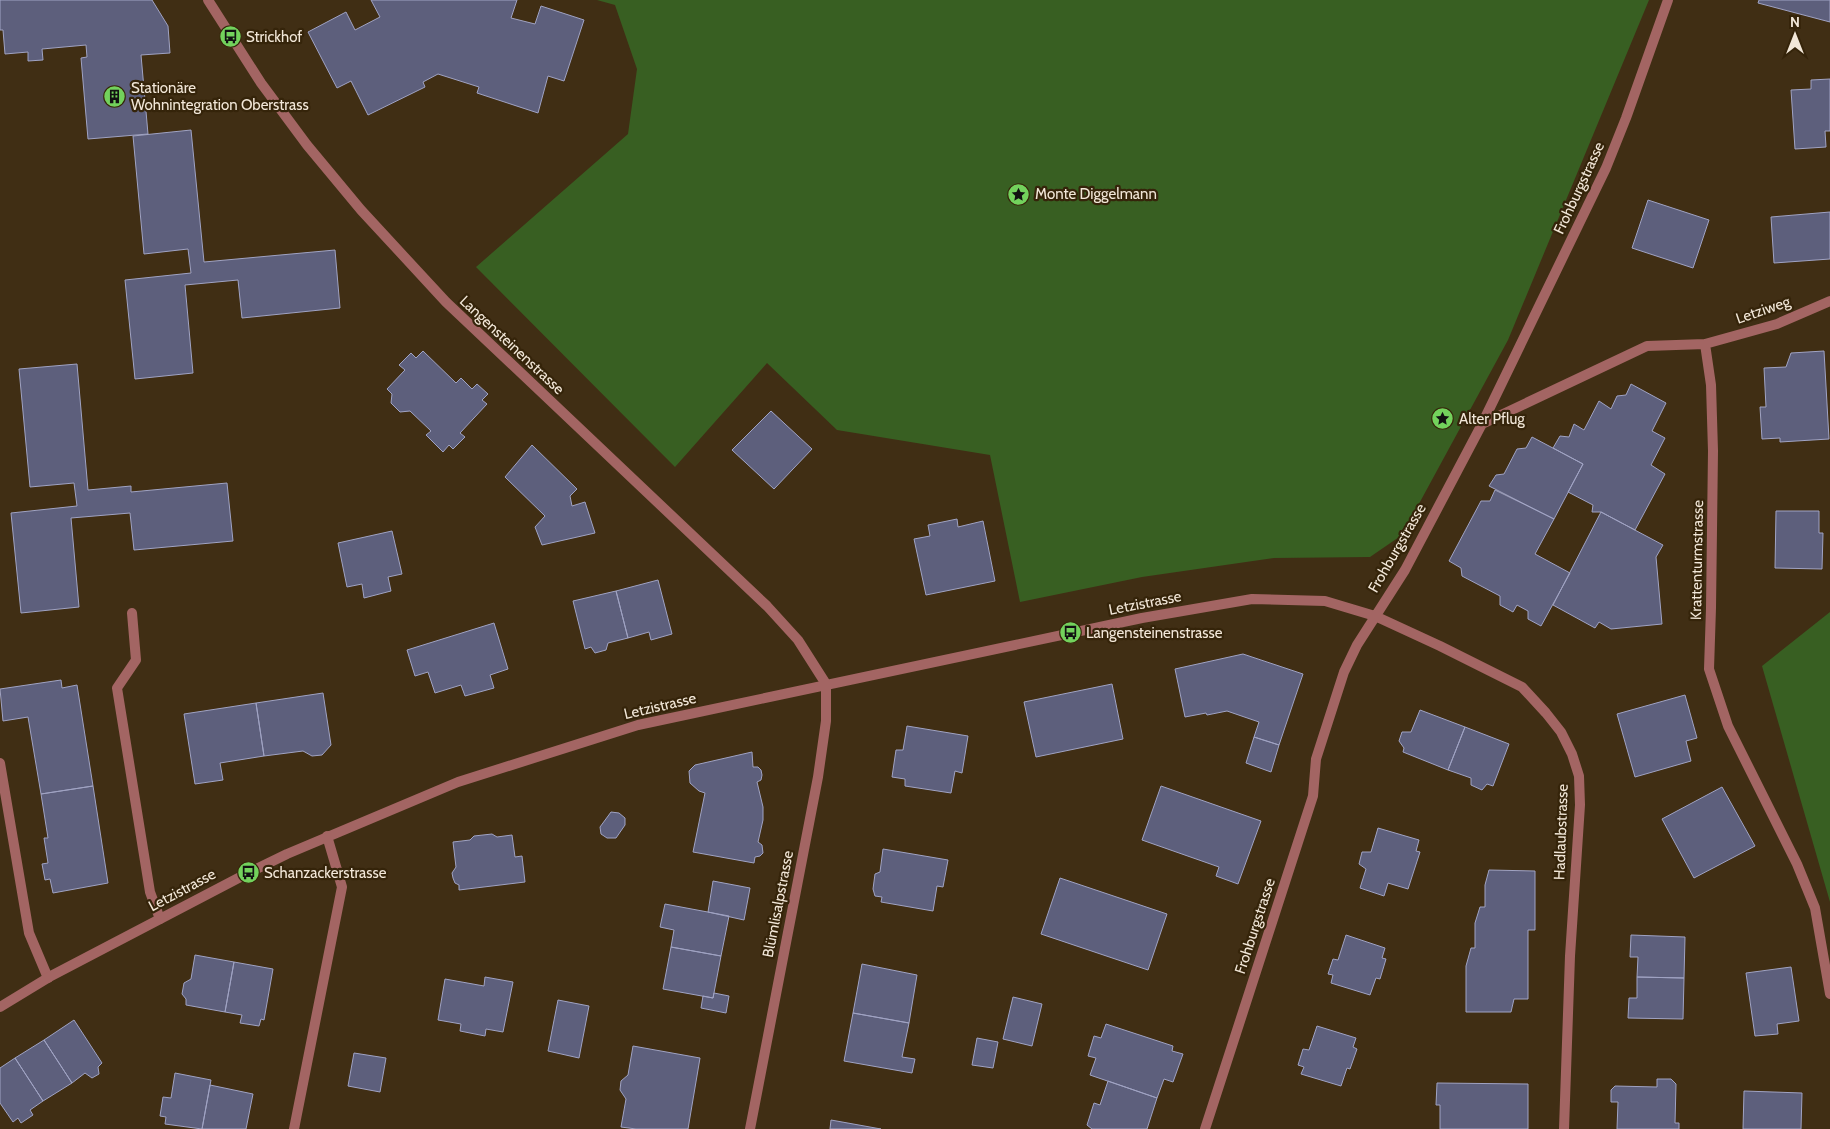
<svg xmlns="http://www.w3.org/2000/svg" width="1830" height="1129" viewBox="0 0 1830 1129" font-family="Cabin,sans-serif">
<rect width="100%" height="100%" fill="#402e14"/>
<!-- green -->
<path fill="#385f22" d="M 597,0 L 1649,0 L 1508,340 L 1402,535 L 1370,557 L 1274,558 L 1142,577 L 1020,602 L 990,455 L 837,430 L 767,363 L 675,467 L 476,267 L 628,134 L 637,69 L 615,5 Z
M 1830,612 L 1830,902 L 1762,666 Z"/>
<!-- building -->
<path fill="#5d5f7c" stroke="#a0a3c3" d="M 0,0 L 152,0 L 168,26 L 170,53 L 141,55 L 148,134 L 88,139 L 81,58 L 87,57 L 86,45 L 42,49 L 43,60 L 28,61 L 28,52 L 5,54 L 3,30 L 0,30 Z
M 371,0 L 517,0 L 511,18 L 535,24 L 541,6 L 584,20 L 564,81 L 548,76 L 538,113 L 477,93 L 479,87 L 438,74 L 423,82 L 425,87 L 368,115 L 351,81 L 337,88 L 308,32 L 346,12 L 355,30 L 380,17 Z
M 1759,0 L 1830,0 L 1830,22 L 1758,3 Z
M 1830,79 L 1830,131 L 1825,131 L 1826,147 L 1795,149 L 1791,90 L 1811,89 L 1811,80 Z
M 191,130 L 204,262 L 335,250 L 340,308 L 242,318 L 238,280 L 185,285 L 193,373 L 135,379 L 125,280 L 191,273 L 188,249 L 144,254 L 133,136 Z
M 1648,200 L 1709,220 L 1693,268 L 1632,248 Z
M 1830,212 L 1830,259 L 1774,263 L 1771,217 Z
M 423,351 L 456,383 L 461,378 L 472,389 L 477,384 L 488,394 L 482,400 L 487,404 L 460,433 L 465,437 L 453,449 L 449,445 L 443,452 L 426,435 L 431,431 L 410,411 L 400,412 L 391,403 L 392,394 L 387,389 L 405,370 L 399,365 L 411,353 L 416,358 Z
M 1824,351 L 1829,439 L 1780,442 L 1780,438 L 1762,439 L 1760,407 L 1766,407 L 1764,368 L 1786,367 L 1791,353 Z
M 77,364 L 88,490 L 131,486 L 131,492 L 227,483 L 233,541 L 134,550 L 130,513 L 71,518 L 79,607 L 21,613 L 11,513 L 77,506 L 74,483 L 30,487 L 19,369 Z
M 1631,384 L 1666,403 L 1652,431 L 1665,438 L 1651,465 L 1665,474 L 1635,530 L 1601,512 L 1592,512 L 1593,505 L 1568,492 L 1583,464 L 1553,448 L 1560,436 L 1569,437 L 1574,424 L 1584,430 L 1599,401 L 1611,409 L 1617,396 L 1626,395 Z
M 771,411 L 812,449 L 774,489 L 732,450 Z
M 1532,437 L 1583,464 L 1554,519 L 1489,486 L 1496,475 L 1504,474 L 1517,449 L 1526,448 Z
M 532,445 L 577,489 L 570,496 L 572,506 L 585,502 L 595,533 L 542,545 L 535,527 L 545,516 L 505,477 Z
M 1495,490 L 1554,519 L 1535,554 L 1570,573 L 1541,626 L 1528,619 L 1528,611 L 1517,605 L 1513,612 L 1500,605 L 1500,596 L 1462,576 L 1461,568 L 1449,561 L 1481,501 L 1490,501 Z
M 1776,511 L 1819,511 L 1819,533 L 1823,533 L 1822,569 L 1775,568 Z
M 1601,512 L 1663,545 L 1656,557 L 1662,624 L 1611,629 L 1599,622 L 1595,628 L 1553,605 Z
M 957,519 L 958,527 L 983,521 L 995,581 L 926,595 L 914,539 L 930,536 L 928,525 Z
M 392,531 L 402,574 L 388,577 L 391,591 L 364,598 L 362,584 L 347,587 L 338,543 Z
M 658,580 L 672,634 L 651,640 L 649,632 L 628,638 L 616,591 Z
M 616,591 L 628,638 L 608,643 L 606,650 L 595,653 L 591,647 L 585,649 L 573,601 Z
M 494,623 L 508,669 L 490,675 L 494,688 L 465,696 L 461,685 L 435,693 L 428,672 L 415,676 L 407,650 Z
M 1243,654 L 1303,674 L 1279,745 L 1254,737 L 1259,722 L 1227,711 L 1207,715 L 1206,713 L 1185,717 L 1175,669 Z
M 61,680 L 62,688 L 77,685 L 93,786 L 41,794 L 28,717 L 3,721 L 0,689 Z
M 1112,684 L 1123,739 L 1036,757 L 1024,702 Z
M 323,693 L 331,745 L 322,755 L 312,756 L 303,751 L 264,756 L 256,703 Z
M 1685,695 L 1697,738 L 1686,741 L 1691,761 L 1635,777 L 1617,714 Z
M 256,703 L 264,756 L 220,763 L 223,780 L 195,784 L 184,714 Z
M 1420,710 L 1465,727 L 1448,770 L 1403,752 L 1404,748 L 1399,741 L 1402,732 L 1411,732 Z
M 907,726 L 968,736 L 962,773 L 955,771 L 951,793 L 905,786 L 905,779 L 892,777 L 896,750 L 903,750 Z
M 1465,727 L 1509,744 L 1493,786 L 1487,784 L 1482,790 L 1471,785 L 1471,778 L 1448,770 Z
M 1254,737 L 1279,745 L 1271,772 L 1246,763 Z
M 752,752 L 753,767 L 758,767 L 761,770 L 762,775 L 761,780 L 757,782 L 763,807 L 763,820 L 758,842 L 762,845 L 763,853 L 760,856 L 755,857 L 754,863 L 693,852 L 705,793 L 699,791 L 690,783 L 689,771 L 695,765 Z
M 93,786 L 108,883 L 53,893 L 50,879 L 45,880 L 42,864 L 48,863 L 44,838 L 48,838 L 41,794 Z
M 1161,786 L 1261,821 L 1238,884 L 1216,876 L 1219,867 L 1142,840 Z
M 1722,787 L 1755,846 L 1694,878 L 1662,819 Z
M 611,812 L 619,813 L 625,818 L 625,825 L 616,838 L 607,838 L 601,834 L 600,827 Z
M 1378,828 L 1419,840 L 1416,851 L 1420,852 L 1408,889 L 1388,883 L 1384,896 L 1360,888 L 1366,869 L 1359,864 L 1362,852 L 1371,852 Z
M 492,834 L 497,837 L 512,835 L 515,857 L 522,856 L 525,882 L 459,890 L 459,885 L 455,883 L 453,878 L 452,873 L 456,867 L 453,842 L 470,840 L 474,836 Z
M 883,849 L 948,860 L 943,887 L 937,886 L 933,911 L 881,902 L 882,897 L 875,896 L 873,889 L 875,874 L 880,872 Z
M 1489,870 L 1535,871 L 1535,930 L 1528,930 L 1528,999 L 1514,999 L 1511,1012 L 1466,1012 L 1466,966 L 1471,948 L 1475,948 L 1475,923 L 1480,907 L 1485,907 L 1485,885 Z
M 1060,878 L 1167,914 L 1148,970 L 1041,934 Z
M 713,881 L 750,888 L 744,920 L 708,912 Z
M 665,904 L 729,916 L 721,956 L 671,947 L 674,930 L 660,927 Z
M 1346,935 L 1385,948 L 1382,958 L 1386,959 L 1380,979 L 1376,978 L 1370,995 L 1331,983 L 1333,975 L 1328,974 L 1333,959 L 1338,960 Z
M 1631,935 L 1685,937 L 1684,978 L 1637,977 L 1638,957 L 1630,957 Z
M 671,947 L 721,956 L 713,998 L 663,989 Z
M 195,955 L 234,962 L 225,1012 L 186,1005 L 186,999 L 182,994 L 184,983 L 191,979 Z
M 234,962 L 273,969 L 264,1020 L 261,1019 L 259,1026 L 240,1023 L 242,1015 L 225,1012 Z
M 862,964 L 917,975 L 909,1023 L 853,1013 Z
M 1791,967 L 1799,1021 L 1777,1024 L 1778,1034 L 1755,1036 L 1746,973 Z
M 485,977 L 513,982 L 503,1032 L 486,1029 L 485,1036 L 460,1031 L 461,1024 L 438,1020 L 445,979 L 484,986 Z
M 1637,977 L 1684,978 L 1683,1019 L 1628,1018 L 1629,998 L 1637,998 Z
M 714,993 L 729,996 L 726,1013 L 701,1008 L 703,996 L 713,998 Z
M 1013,997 L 1042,1004 L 1032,1046 L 1003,1039 Z
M 558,1000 L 589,1006 L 579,1058 L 548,1051 Z
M 853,1013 L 909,1023 L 902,1057 L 915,1059 L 912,1073 L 844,1061 Z
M 74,1020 L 102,1063 L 98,1067 L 99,1074 L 92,1078 L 85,1073 L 72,1083 L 44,1040 Z
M 1106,1024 L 1173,1046 L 1172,1051 L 1183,1054 L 1173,1082 L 1164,1079 L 1157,1098 L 1090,1075 L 1096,1058 L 1088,1056 L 1094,1036 L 1101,1038 Z
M 1317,1026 L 1356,1038 L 1353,1047 L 1357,1049 L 1350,1069 L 1347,1068 L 1341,1086 L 1301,1074 L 1304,1067 L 1298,1065 L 1303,1049 L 1309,1050 Z
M 977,1038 L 998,1042 L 993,1068 L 972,1065 Z
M 44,1040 L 72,1083 L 43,1101 L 15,1058 Z
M 633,1046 L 700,1058 L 688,1129 L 636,1129 L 621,1127 L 626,1099 L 620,1090 L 621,1081 L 628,1075 Z
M 354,1053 L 386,1058 L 380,1092 L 348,1086 Z
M 15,1058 L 43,1101 L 30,1110 L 33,1115 L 21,1123 L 18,1118 L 13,1122 L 0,1103 L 0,1068 Z
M 175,1073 L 211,1080 L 202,1129 L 165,1124 L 166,1117 L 160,1116 L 163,1097 L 171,1098 Z
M 1657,1079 L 1671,1079 L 1676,1084 L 1675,1123 L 1679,1123 L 1679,1129 L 1617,1129 L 1618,1102 L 1611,1102 L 1611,1090 L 1615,1086 L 1657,1087 Z
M 1108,1081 L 1157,1098 L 1147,1129 L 1092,1129 L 1087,1125 L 1094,1103 L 1100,1105 Z
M 1437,1083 L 1528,1084 L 1528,1129 L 1440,1129 L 1440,1105 L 1436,1105 Z
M 210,1085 L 253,1094 L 246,1129 L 202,1129 Z
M 1744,1091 L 1802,1093 L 1801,1129 L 1743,1129 Z
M 831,1120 L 881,1129 L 830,1129 Z"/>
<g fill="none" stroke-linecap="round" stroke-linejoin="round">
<!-- service -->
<path stroke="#a36563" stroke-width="10" d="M 132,613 L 136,660 L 117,688 L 150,892 L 160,919
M 0,763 L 29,933 L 48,978"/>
<!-- minor -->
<path stroke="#a36563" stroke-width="10" d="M 208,0 L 261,83 L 307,145 L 361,210 L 446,302 L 767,606 L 798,640 L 826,684
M 1705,344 L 1711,385 L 1713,451 L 1711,608 L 1709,669 L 1728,726 L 1797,864 L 1815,908 L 1830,994
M 1482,424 L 1647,346 L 1705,344 L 1777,324 L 1830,301
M 0,1007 L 51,976 L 248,873 L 287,854 L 458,782 L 638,725 L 1142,618 L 1252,599 L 1325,601 L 1375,616 L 1440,646 L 1522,687 L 1546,713 L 1561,732 L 1572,754 L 1579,776 L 1580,805 L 1570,956 L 1564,1129
M 294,1129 L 342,887 L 327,836
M 750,1129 L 818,777 L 826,721 L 826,684
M 1205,1129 L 1313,796 L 1316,759 L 1344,672 L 1357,645 L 1405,570 L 1482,424 L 1606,168 L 1626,118 L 1668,0"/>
</g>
<!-- icons -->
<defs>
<symbol id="bus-disc" viewBox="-11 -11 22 22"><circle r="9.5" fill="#73d25c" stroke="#35240a"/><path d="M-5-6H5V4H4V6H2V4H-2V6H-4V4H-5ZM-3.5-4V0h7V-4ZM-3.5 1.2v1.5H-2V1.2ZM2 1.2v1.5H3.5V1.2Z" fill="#111"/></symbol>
<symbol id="building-disc" viewBox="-11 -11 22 22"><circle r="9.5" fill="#73d25c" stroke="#35240a"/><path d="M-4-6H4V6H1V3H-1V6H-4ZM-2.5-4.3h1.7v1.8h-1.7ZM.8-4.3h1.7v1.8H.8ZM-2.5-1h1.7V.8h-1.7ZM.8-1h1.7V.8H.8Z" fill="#111"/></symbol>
<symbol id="sight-disc" viewBox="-11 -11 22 22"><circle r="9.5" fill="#73d25c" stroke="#35240a"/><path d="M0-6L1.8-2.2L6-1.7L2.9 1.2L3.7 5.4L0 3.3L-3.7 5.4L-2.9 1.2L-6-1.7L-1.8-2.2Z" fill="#111"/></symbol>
</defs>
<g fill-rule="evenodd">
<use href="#bus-disc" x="218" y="24" width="25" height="25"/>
<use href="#building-disc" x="102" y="84" width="25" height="25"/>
<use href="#sight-disc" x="1006" y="182" width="25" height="25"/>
<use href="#sight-disc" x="1430" y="406" width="25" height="25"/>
<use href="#bus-disc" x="1058" y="620" width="25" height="25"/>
<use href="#bus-disc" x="236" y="860" width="25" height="25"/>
</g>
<g text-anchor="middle" stroke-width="4.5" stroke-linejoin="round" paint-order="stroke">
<!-- poi labels -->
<g font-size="15" fill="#f2e7d8" stroke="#35240a" text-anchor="start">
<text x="246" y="42">Strickhof</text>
<text x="131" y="93">Stationäre<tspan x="131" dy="17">Wohnintegration Oberstrass</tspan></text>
<text x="1035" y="199">Monte Diggelmann</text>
<text x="1459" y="424">Alter Pflug</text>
<text x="1086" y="638">Langensteinenstrasse</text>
<text x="264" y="878">Schanzackerstrasse</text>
</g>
<!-- street labels -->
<g font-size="15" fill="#f2e7d8" stroke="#35240a">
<text transform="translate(1579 188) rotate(-65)" y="5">Frohburgstrasse</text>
<text transform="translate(1763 310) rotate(-19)" y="5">Letziweg</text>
<text transform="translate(512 345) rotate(43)" y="5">Langensteinenstrasse</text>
<text transform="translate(1397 548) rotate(-60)" y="5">Frohburgstrasse</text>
<text transform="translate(1697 560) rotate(-89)" y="5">Krattenturmstrasse</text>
<text transform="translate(1145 603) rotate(-11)" y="5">Letzistrasse</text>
<text transform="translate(660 706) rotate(-13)" y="5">Letzistrasse</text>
<text transform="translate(1561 832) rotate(-88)" y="5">Hadlaubstrasse</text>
<text transform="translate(182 890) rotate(-28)" y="5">Letzistrasse</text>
<text transform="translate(778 904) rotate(-79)" y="5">Blümlisalpstrasse</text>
<text transform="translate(1255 926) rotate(-72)" y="5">Frohburgstrasse</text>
</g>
</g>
<!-- north arrow -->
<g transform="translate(1795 35)" stroke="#35240a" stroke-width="4" paint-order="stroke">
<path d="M0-4L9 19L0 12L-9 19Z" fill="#f2e7d8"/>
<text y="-8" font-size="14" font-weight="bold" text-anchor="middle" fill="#f2e7d8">N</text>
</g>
</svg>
